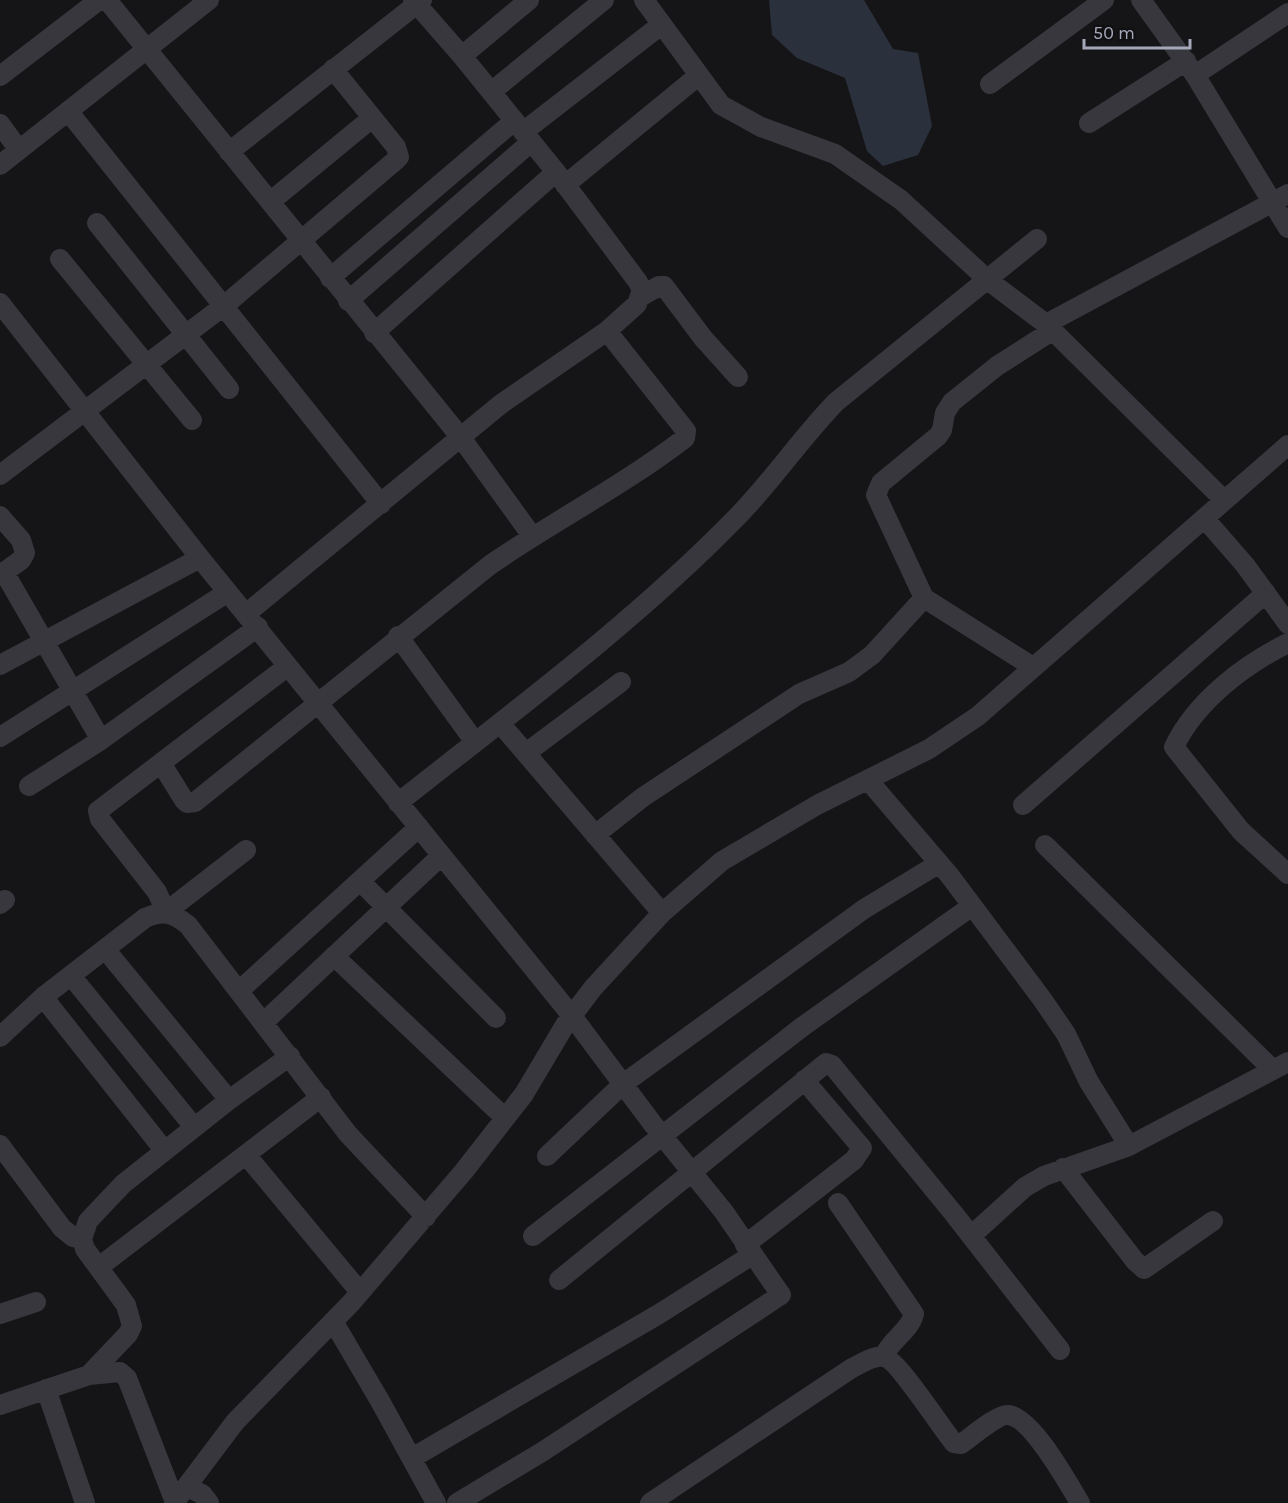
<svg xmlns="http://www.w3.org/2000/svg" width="1288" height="1503" viewBox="0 0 1288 1503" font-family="Karla,sans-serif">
<rect width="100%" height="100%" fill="#151517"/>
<!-- water -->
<path fill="#2a313c" d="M 769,0 L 864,0 L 893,49 L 918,53 L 932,126 L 918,155 L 883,166 L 867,151 L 845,78 L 797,58 L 772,35 Z"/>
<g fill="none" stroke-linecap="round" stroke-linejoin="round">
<!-- minor -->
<path stroke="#38373e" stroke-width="20" d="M 107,0 L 462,439 L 532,536
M 644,0 L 721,105 L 761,127 L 835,154 L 901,200 L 989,281 L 1046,324 L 1224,500
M 1141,0 L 1195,75 L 1288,228
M 462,56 L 529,0
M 1195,75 L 1288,13
M 0,76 L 99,0
M 990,84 L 1104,0
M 491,92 L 604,0
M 68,111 L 381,504
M 1089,123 L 1186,61
M 0,124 L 19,150
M 523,132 L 661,25
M 229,152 L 422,0
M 0,165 L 209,0
M 565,185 L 698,76
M 270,202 L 372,118
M 97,223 L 229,389
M 60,259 L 192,420
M 330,278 L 514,121
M 640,297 L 659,286 L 664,286 L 703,338 L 738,377
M 348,301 L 531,142
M 0,303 L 200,558 L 572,1016 L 652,1123 L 724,1212 L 781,1295 L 542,1452 L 457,1503
M 1046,324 L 1288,194
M 374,333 L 556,172
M 0,475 L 225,305 L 396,160 L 399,157 L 396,147 L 333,69
M 0,516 L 21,540 L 25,553 L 21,560 L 0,575
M 1205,519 L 1245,565 L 1288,624
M 4,572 L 101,740 L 258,627
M 247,613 L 501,404 L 607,331 L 637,304 L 642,290 L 638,282 L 556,172 L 462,56 L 413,0
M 398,636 L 475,742
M 1288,643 C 1244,665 1196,701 1174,747 L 1241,831 L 1288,874
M 0,665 L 200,558
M 1033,667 L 924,598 L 876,495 L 881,483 L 938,436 L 942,430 L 945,413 L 952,402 L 997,366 L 1047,334 L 1049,331 L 1046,324
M 500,723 L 662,913
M 0,737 L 228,592
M 526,753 L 621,682
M 161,763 L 184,800 L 187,803 L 195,802 L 490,565 C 554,521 624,485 685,438 L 686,431 L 607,331
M 868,780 L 950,876 L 1042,999 L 1066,1034 L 1089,1082 L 1129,1146
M 29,786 L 101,740
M 398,803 C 513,712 632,624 735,519 C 771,483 800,439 836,402 L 1037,239
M 1023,805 L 1266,593
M 595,835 L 643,797 L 799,694 L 849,672 L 872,655 L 924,598
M 1045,845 L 1272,1069
M 246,850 L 166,912 L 157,892 L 100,819 L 98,811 L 288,666
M 360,881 L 496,1018
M 0,904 L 5,900
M 105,949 L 229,1100
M 334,956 L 505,1118
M 72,977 L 194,1127
M 239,991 L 419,827
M 43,997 L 164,1150
M 264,1022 L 441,856
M 0,1037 L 43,997 L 145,918 C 163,910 173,913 188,925 L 348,1134 L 426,1217
M 0,1145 L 62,1228 L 73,1237 L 82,1239
M 247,1156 L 360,1292
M 547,1156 L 623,1084 L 864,909 L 938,864
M 1063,1168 L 1135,1261 L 1144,1269 L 1213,1221
M 838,1203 L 914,1314 C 910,1331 890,1340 884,1356
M 533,1236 L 802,1027 L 972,906
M 971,1236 L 1025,1187 L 1044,1176 L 1129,1146 L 1288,1062
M 745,1245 L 854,1160 L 862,1148 L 804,1080
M 99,1267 L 321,1097
M 559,1280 L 826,1063 L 832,1065 L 954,1214 L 1060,1350
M 0,1314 L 36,1302
M 333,1321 L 380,1401 L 436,1503
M 89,1375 L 128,1334 L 132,1326 L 126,1305 L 85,1249 L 82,1239 L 88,1221 L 123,1184 L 229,1100 L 290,1056
M 46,1389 L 85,1503
M 0,1405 L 89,1375 L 120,1372 L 127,1378 L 175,1502
M 412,1458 L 659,1314 L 752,1255
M 187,1487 L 202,1494 L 209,1503
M 174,1503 L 235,1422 L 351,1303 L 464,1171 L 524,1094 L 565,1025 L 593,988 L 662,913 L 722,861 L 817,805 L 929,749 L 978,716 L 1288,445
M 650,1503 L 852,1368 C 861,1364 873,1355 883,1357 C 897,1358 942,1429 954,1443 L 961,1444 C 971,1437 998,1414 1008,1415 C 1032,1417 1068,1483 1080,1503"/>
</g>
<!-- scale -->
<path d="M1084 39v9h106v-9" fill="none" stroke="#a5a8b8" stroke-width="3"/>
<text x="1093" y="39" font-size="18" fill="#a5a8b8" stroke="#101012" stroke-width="4.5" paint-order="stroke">50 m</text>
</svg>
